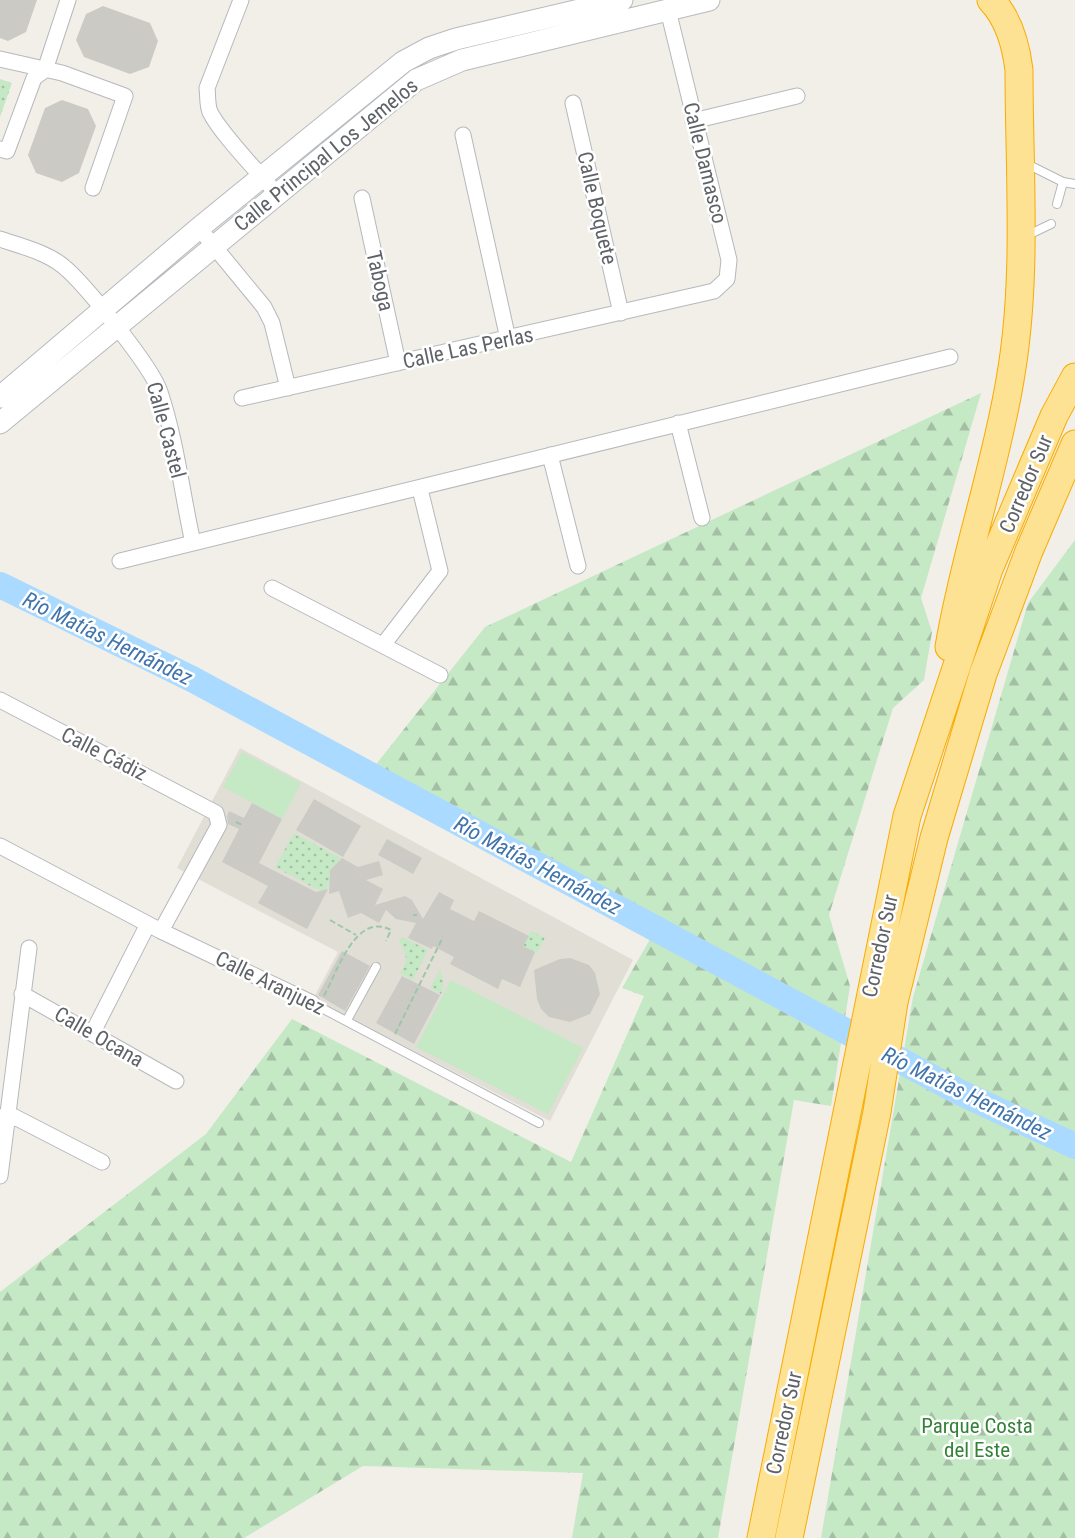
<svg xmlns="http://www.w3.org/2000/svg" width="1075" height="1538" viewBox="0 0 1075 1538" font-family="'Roboto Condensed',sans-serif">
<defs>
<pattern id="forest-firs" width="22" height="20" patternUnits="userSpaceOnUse" patternTransform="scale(1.5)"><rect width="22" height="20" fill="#c5e8c5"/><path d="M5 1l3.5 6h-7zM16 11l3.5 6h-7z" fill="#a3c0a4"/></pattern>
<pattern id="park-dots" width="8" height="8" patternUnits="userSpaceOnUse" patternTransform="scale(1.5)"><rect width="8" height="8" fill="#c5e8c5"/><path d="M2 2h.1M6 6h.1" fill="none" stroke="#a3c0a4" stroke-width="1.8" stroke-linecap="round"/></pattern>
</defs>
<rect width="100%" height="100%" fill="#f1efe8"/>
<!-- education -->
<path fill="#e1ded6" d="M 240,748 L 633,960 L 550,1121 L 313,999 L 338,952 L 177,868 Z"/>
<!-- grass -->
<path fill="#c5e8c5" d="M 242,752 L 301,783 L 282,819 L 223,787 Z
M 451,980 L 583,1048 L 548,1114 L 416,1047 Z"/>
<!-- forest -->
<path fill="url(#forest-firs)" d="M 981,393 L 921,598 L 932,632 L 924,680 L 893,708 L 829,915 L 850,986 L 831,1106 L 794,1100 L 718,1538 L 572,1538 L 583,1473 L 363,1466 L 244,1538 L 0,1538 L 0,1292 L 206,1134 L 292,1019 L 571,1162 L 644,996 L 622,988 L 657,927 L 370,772 L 485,627 Z
M 1075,540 L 1075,1538 L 821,1538 L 913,997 L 1028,603 Z"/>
<!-- park -->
<path fill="url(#park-dots)" d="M 0,79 L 12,83 L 0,117 Z
M 294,833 L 341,858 L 330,870 L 329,883 L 324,893 L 275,867 Z
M 531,931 L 545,938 L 537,953 L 523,946 Z
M 402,937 L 428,950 L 413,980 L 400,973 C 409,961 407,955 399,942 Z
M 440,969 L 444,985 L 441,994 L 430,988 Z"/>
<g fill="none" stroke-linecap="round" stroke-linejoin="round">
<!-- river -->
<path stroke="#aadaff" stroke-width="26" d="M 0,585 L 192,679 L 959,1092 L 1075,1146"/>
</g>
<!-- building -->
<path fill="#cccac5" d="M 0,0 L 37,0 L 26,32 L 8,41 L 0,38 Z
M 103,6 L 150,23 L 158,41 L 149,67 L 130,74 L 84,57 L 76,40 L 86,14 Z
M 62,100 L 88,109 L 96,126 L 79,173 L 62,182 L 36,173 L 28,155 L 45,108 Z
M 314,799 L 361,826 L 343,857 L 296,830 Z
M 252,803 L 282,819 L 259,863 L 316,892 L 328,889 L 307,929 L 258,903 L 268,886 L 222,862 L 239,829 L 228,824 L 227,816 L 229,811 L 244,818 Z
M 387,839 L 422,858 L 413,874 L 378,855 Z
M 342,858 L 358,867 L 379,861 L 383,875 L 366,880 L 383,889 L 375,905 L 405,896 L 412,900 L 423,919 L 439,892 L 454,900 L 450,909 L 474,921 L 479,911 L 529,936 L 523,946 L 535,952 L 520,987 L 502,979 L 498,989 L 450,964 L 454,957 L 433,946 L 432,949 L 408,938 L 416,923 L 396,919 L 386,910 L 379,923 L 361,913 L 348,918 L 339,891 L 329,894 L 330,870 Z
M 342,951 L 370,966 L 345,1011 L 318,995 Z
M 570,958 L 589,965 L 595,973 L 600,994 L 590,1014 L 570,1022 L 549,1017 L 541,1009 L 537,999 L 534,970 L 560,959 Z
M 402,976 L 440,995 L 414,1044 L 376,1023 Z"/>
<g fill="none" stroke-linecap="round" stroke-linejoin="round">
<defs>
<path id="service" d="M 1027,164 L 1063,182 L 1075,184
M 1057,204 L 1063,182
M 1026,236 L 1051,224
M 312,1003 L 539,1123
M 347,1020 L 376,967"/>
<path id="minor" d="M 241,0 L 207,88 C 208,95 207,105 210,112 C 220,133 260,174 276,193
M 0,59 L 62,73 L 125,96 L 93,188
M 573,103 L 621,313
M 693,121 L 797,96
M 463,135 L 508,339
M 0,149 L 7,151 L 34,78 L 45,70 L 68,0
M 362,198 L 398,363
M 199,228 L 264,307 L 272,323 L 288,388
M 0,239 C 20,246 46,252 63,266 C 84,283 152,367 160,392 C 176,440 182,493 193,543
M 242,398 L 714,291 L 727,279 L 729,260 L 668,10
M 678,423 L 702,518
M 550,455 L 578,566
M 120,561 L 950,357
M 272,588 L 440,675
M 383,645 L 440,571 L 420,489
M 0,700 L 216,813 L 219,825 L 161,931
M 0,846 L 161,931 L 312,1003
M 22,994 L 176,1081
M 93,1032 L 148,924
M 7,1113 L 102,1162
M 0,1176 L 29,948"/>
<path id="secondary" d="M 0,397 L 199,228 L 403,62 L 429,48 L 456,39 L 622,0
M 0,423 L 416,80 L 462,60 L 709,0"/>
<path id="motorway" d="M 949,647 C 964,557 995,470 1010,380 C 1028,279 1019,172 1019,70 C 1016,45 1009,19 991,0
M 761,1538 L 907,816 L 989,569 L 1054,416 L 1075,377
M 789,1538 L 877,1112 L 894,1002 L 934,838 L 983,674 L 1029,551 L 1075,444"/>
</defs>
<!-- service casing -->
<use href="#service" stroke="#b5b8bc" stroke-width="10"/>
<!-- minor casing -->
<use href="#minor" stroke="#b5b8bc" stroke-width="17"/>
<!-- secondary casing -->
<use href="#secondary" stroke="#b6babf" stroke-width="23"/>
<!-- motorway casing -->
<use href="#motorway" stroke="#f9ab00" stroke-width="29"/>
<!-- path -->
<path stroke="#9cc7a9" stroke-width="2" stroke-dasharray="6 3" stroke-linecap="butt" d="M 236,822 L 242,825
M 413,915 L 417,915
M 330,920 L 356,935
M 324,996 C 337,972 356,911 391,930 L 386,941
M 395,1034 L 443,937"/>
<!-- service -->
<use href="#service" stroke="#fff" stroke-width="8"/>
<!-- minor -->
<use href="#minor" stroke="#fff" stroke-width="15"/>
<!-- secondary -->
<use href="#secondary" stroke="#fff" stroke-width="21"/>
<!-- motorway -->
<use href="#motorway" stroke="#fde293" stroke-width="27"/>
</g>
<g text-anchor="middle" stroke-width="5" stroke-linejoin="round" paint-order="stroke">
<!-- street labels -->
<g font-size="21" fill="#5f6368" stroke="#fff">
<text transform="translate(326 155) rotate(-39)" y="7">Calle Principal Los Jemelos</text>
<text transform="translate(705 163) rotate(76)" y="7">Calle Damasco</text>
<text transform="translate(597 208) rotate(77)" y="7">Calle Boquete</text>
<text transform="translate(380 281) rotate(77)" y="7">Taboga</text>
<text transform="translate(468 348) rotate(-12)" y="7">Calle Las Perlas</text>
<text transform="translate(166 430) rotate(75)" y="7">Calle Castel</text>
<text transform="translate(1026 484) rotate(-67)" y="7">Corredor Sur</text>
<text transform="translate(104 754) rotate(27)" y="7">Calle Cádiz</text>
<text transform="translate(880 946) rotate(-78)" y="7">Corredor Sur</text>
<text transform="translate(270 983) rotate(26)" y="7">Calle Aranjuez</text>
<text transform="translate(99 1037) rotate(30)" y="7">Calle Ocana</text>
<text transform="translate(784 1423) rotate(-78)" y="7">Corredor Sur</text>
</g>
<!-- park labels -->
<g font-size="21" fill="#348238" stroke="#fff">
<text x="977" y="1433">Parque Costa<tspan x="977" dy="24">del Este</tspan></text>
</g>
<!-- water labels -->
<g font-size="22" font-style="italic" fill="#4174aa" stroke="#fff">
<text transform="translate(108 638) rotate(26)" y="8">Río Matías Hernández</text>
<text transform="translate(538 865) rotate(28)" y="8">Río Matías Hernández</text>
<text transform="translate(967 1093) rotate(26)" y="8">Río Matías Hernández</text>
</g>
</g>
</svg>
